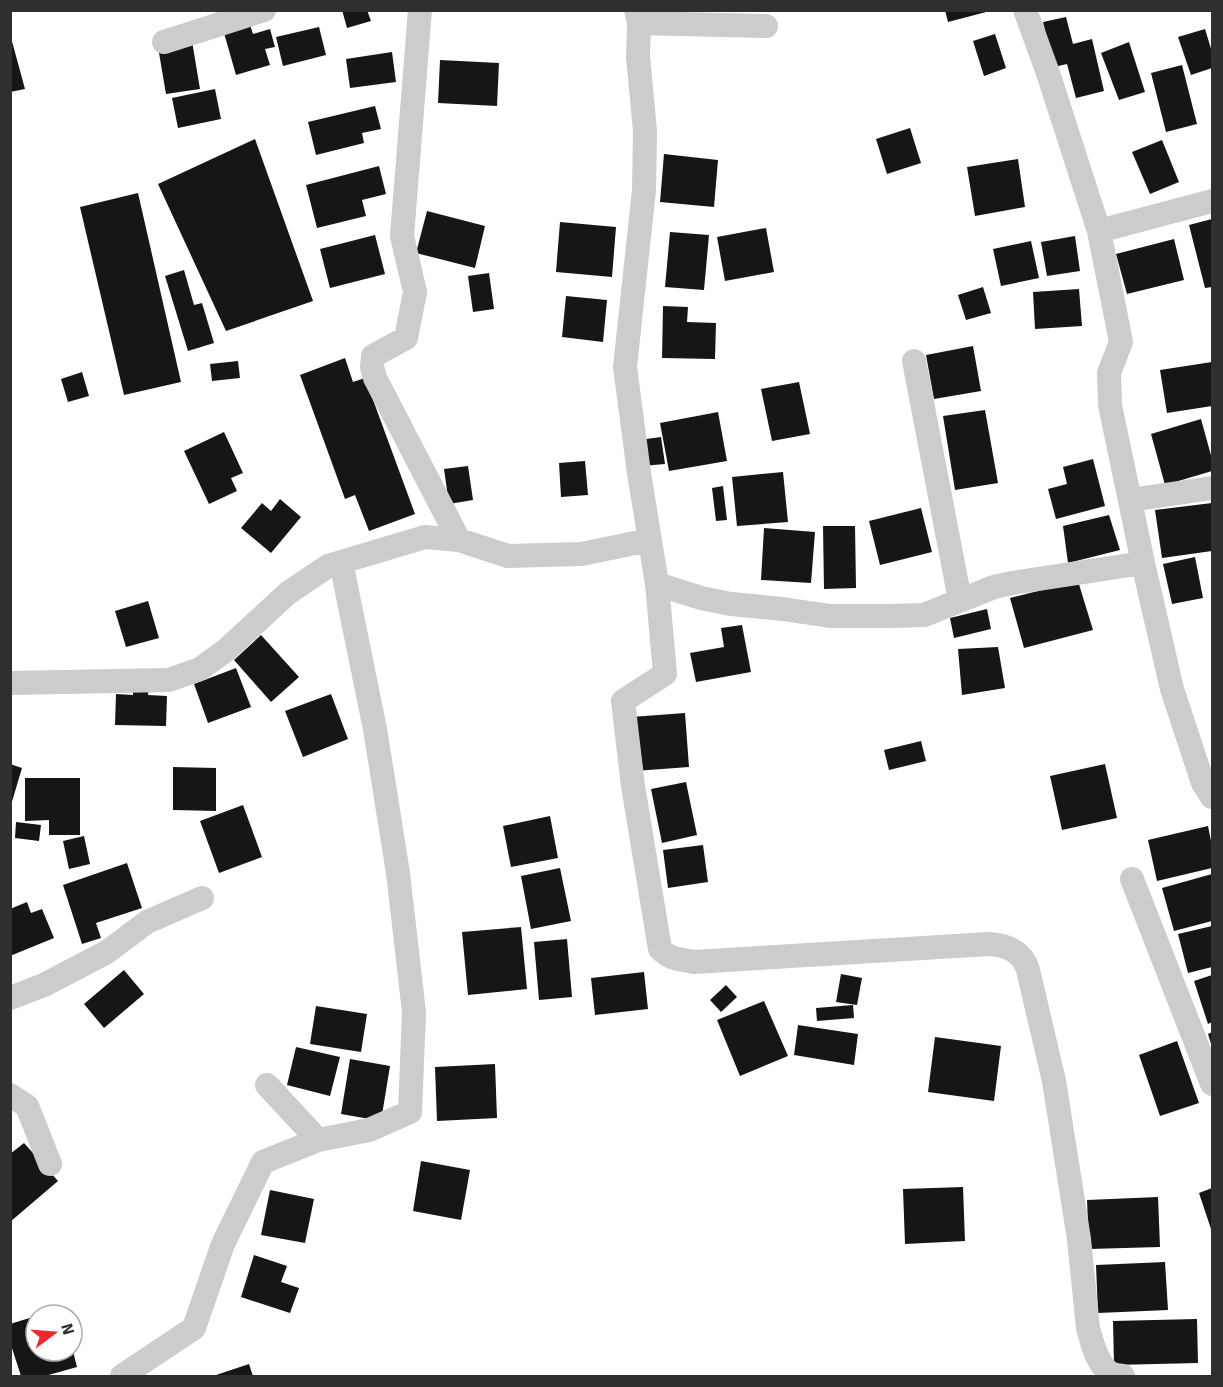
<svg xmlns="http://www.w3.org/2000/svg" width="1223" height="1387" viewBox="0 0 1223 1387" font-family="Signika,sans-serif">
<rect width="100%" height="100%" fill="#fff"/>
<!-- building -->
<path fill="#161616" d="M 342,10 L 367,10 L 371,21 L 347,28 Z
M 945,10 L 990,10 L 990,11 L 948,22 Z
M 1066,17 L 1073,44 L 1092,39 L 1104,91 L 1076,98 L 1067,64 L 1054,67 L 1043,22 Z
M 250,25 L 253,34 L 270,29 L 275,47 L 265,49 L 270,65 L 236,75 L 224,33 Z
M 319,27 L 326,55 L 283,66 L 276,37 Z
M 1205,29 L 1212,52 L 1212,68 L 1191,75 L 1178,37 Z
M 10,34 L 25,89 L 10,92 Z
M 995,34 L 1006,68 L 984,76 L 973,41 Z
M 192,41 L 200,89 L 166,94 L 158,47 Z
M 1129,42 L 1145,92 L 1119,100 L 1101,53 Z
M 392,52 L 396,82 L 350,88 L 346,59 Z
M 440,60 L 499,63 L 497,106 L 438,103 Z
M 1182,65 L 1197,124 L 1166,132 L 1151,73 Z
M 215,89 L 221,119 L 178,128 L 172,98 Z
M 375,106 L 381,129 L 362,133 L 364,143 L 316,155 L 308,122 Z
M 910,128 L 921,163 L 887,174 L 876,139 Z
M 255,139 L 313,301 L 226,331 L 158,184 Z
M 1162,140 L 1179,182 L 1150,194 L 1132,152 Z
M 664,154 L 718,160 L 714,207 L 660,202 Z
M 1018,159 L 1025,207 L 975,216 L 967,167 Z
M 379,166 L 386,194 L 362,200 L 366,216 L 317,228 L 306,185 Z
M 138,193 L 181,382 L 124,395 L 80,207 Z
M 427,211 L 485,226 L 475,268 L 416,253 Z
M 1212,219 L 1212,287 L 1205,288 L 1189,225 Z
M 560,222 L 616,227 L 612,277 L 556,272 Z
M 766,228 L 774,272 L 725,281 L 717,237 Z
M 670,232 L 709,235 L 704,290 L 665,287 Z
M 375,235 L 385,274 L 330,288 L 320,249 Z
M 1075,236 L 1080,271 L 1047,276 L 1041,242 Z
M 1174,239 L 1184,280 L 1127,294 L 1116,254 Z
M 1031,241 L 1039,278 L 1001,286 L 993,249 Z
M 184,270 L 194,305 L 202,303 L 214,343 L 188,351 L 165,276 Z
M 489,273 L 494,309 L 473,312 L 468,276 Z
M 983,287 L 991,313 L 966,320 L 958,295 Z
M 1079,289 L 1082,326 L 1035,329 L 1033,292 Z
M 566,296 L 607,300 L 603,342 L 562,337 Z
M 663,306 L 688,307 L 687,322 L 716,323 L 715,359 L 662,358 Z
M 973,346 L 981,391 L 934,399 L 926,355 Z
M 345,358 L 353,382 L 365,378 L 415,514 L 369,531 L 355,495 L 345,499 L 300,375 Z
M 238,361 L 240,378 L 212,381 L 210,364 Z
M 1212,362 L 1212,406 L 1167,413 L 1160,370 Z
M 82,372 L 89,396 L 68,402 L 61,379 Z
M 799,382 L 810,434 L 772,441 L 761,389 Z
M 985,410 L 998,483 L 955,490 L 943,416 Z
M 718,412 L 727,461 L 669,471 L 660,423 Z
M 1201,419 L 1212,459 L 1212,471 L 1165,485 L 1151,434 Z
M 224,432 L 243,473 L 231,478 L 237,491 L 209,504 L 184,451 Z
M 661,437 L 665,464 L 642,466 L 639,440 Z
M 1093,459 L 1105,506 L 1056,519 L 1048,489 L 1067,484 L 1063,467 Z
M 585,461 L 588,495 L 561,497 L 559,463 Z
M 468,466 L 473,500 L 449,504 L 444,469 Z
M 783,472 L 788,522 L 737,526 L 732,477 Z
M 723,486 L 727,520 L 716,521 L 712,488 Z
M 280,499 L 301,517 L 271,553 L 241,528 L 262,503 L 271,511 Z
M 1212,503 L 1212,551 L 1162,558 L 1155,510 Z
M 921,508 L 932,552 L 880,565 L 869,521 Z
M 1109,515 L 1120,550 L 1068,563 L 1063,526 Z
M 823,526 L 855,526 L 856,588 L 824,589 Z
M 764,528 L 815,532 L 811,583 L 761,580 Z
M 1195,557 L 1203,598 L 1172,604 L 1163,564 Z
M 1078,581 L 1093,630 L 1024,648 L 1010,598 Z
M 148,601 L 159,638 L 126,647 L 115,611 Z
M 987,609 L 991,629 L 954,638 L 950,618 Z
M 742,625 L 751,672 L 696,682 L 690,653 L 724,647 L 721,628 Z
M 261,635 L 299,677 L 271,702 L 234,660 Z
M 998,647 L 1005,688 L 962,695 L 958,649 Z
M 236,668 L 251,707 L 208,723 L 194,684 Z
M 133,684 L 149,684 L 148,695 L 167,696 L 166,726 L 115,725 L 116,694 L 133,695 Z
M 331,694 L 348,739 L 303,757 L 285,711 Z
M 685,713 L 689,767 L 635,771 L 631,717 Z
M 921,741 L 926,761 L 889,770 L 884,750 Z
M 10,764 L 22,768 L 11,805 L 10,805 Z
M 1105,764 L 1117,818 L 1062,830 L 1050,776 Z
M 173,767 L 216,768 L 216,811 L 173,810 Z
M 25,778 L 80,778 L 80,835 L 49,835 L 49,820 L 25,821 Z
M 686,782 L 697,835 L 662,843 L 651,789 Z
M 243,805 L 262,857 L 219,873 L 200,821 Z
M 550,816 L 558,858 L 511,867 L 503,826 Z
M 16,822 L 41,825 L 39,841 L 15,838 Z
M 1208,826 L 1212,846 L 1212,868 L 1157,881 L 1148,840 Z
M 84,836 L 90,864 L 69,869 L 63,841 Z
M 703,845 L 708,882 L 668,888 L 663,850 Z
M 127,863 L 142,908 L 96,923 L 101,938 L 82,944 L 63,885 Z
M 560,868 L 571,921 L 531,929 L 521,876 Z
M 1212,874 L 1212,921 L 1174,931 L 1162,888 Z
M 27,902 L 31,913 L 42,909 L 54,938 L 10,956 L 10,909 Z
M 1212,926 L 1212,967 L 1188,973 L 1178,934 Z
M 521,927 L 527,989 L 468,995 L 462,932 Z
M 567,939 L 572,997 L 539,1000 L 534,942 Z
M 124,970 L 144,994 L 104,1028 L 84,1004 Z
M 644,972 L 648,1009 L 595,1015 L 591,978 Z
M 841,974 L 862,978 L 857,1005 L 836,1002 Z
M 1212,975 L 1212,1022 L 1208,1024 L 1194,981 Z
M 726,985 L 737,997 L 721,1012 L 710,1000 Z
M 764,1001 L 788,1056 L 740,1076 L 717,1020 Z
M 853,1005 L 854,1018 L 817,1021 L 816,1008 Z
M 316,1006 L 367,1014 L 361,1052 L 310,1044 Z
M 798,1025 L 858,1034 L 854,1065 L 794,1055 Z
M 1212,1032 L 1212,1047 L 1208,1034 Z
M 935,1037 L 1001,1046 L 994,1101 L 928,1092 Z
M 1177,1041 L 1199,1103 L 1160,1116 L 1139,1055 Z
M 296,1047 L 340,1057 L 330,1096 L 287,1085 Z
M 350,1059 L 390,1066 L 381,1121 L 341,1114 Z
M 495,1064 L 497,1118 L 437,1121 L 435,1067 Z
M 24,1143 L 58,1181 L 10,1222 L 10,1154 Z
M 421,1161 L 470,1170 L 461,1220 L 413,1211 Z
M 963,1187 L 965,1241 L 905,1244 L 903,1189 Z
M 1212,1188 L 1212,1232 L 1199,1193 Z
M 270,1190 L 314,1199 L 305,1243 L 261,1235 Z
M 1158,1197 L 1160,1247 L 1089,1249 L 1087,1200 Z
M 254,1255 L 287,1266 L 281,1282 L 299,1288 L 290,1313 L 241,1297 Z
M 1165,1262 L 1168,1310 L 1098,1313 L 1096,1265 Z
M 60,1308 L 62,1315 L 40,1315 L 40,1314 Z
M 36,1316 L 36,1351 L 73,1351 L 77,1367 L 45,1376 L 21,1376 L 10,1342 L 10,1324 Z
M 1197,1319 L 1198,1363 L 1114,1365 L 1113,1321 Z
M 249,1364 L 253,1376 L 213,1376 Z"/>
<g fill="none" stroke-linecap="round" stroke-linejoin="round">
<!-- street -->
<path stroke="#ccc" stroke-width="24" d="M 420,10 L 402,236 L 415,292 L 406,338 L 373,356 L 372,367 L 375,378 L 459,540
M 636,10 L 639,23 L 638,57 L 645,131 L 644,190 L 625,367 L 639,473 L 657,584 L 701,598 L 731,604 L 783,609 L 830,616 L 888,616 L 924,615 L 994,587 L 1012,583 L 1143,563
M 1025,10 L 1048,73 L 1099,231 L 1121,342 L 1109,373 L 1110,405 L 1143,563 L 1172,689 L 1203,783 L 1212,797
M 639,23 L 766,26
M 164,42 L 264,10
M 1099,231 L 1212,201
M 914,361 L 960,600
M 1130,500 L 1212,488
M 657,584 L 665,674 L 623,701 L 633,786 L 660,949 C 673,961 678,958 694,962 L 989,944 C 1007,945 1023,952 1028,970 L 1054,1081 L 1079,1239 L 1088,1328 C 1092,1342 1097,1364 1109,1372 C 1113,1375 1119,1375 1123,1376
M 10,683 L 169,680 L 200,669 L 225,651 L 288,593 L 328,566 L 425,537 L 459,540 L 508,556 L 582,554 L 649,540
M 1132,879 L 1212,1084
M 10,998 L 44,985 L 107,952 L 147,922 L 202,898
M 267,1085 L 318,1140
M 10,1095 L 27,1106 L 50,1164
M 122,1376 L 194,1328 L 223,1244 L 263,1162 L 318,1140 L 369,1130 L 410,1112 L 414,1012 L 398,873 L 375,729 L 341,562"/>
</g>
<!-- border -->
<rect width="1223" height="1387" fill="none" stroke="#2f2f2f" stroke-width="24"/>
<!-- north arrow -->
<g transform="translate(54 1333) rotate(74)"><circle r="28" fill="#ffffff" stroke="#acacac" stroke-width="1.5"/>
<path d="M0-4.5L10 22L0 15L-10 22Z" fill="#ec2b2a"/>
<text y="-9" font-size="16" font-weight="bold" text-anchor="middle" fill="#2f2f2f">N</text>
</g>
</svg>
